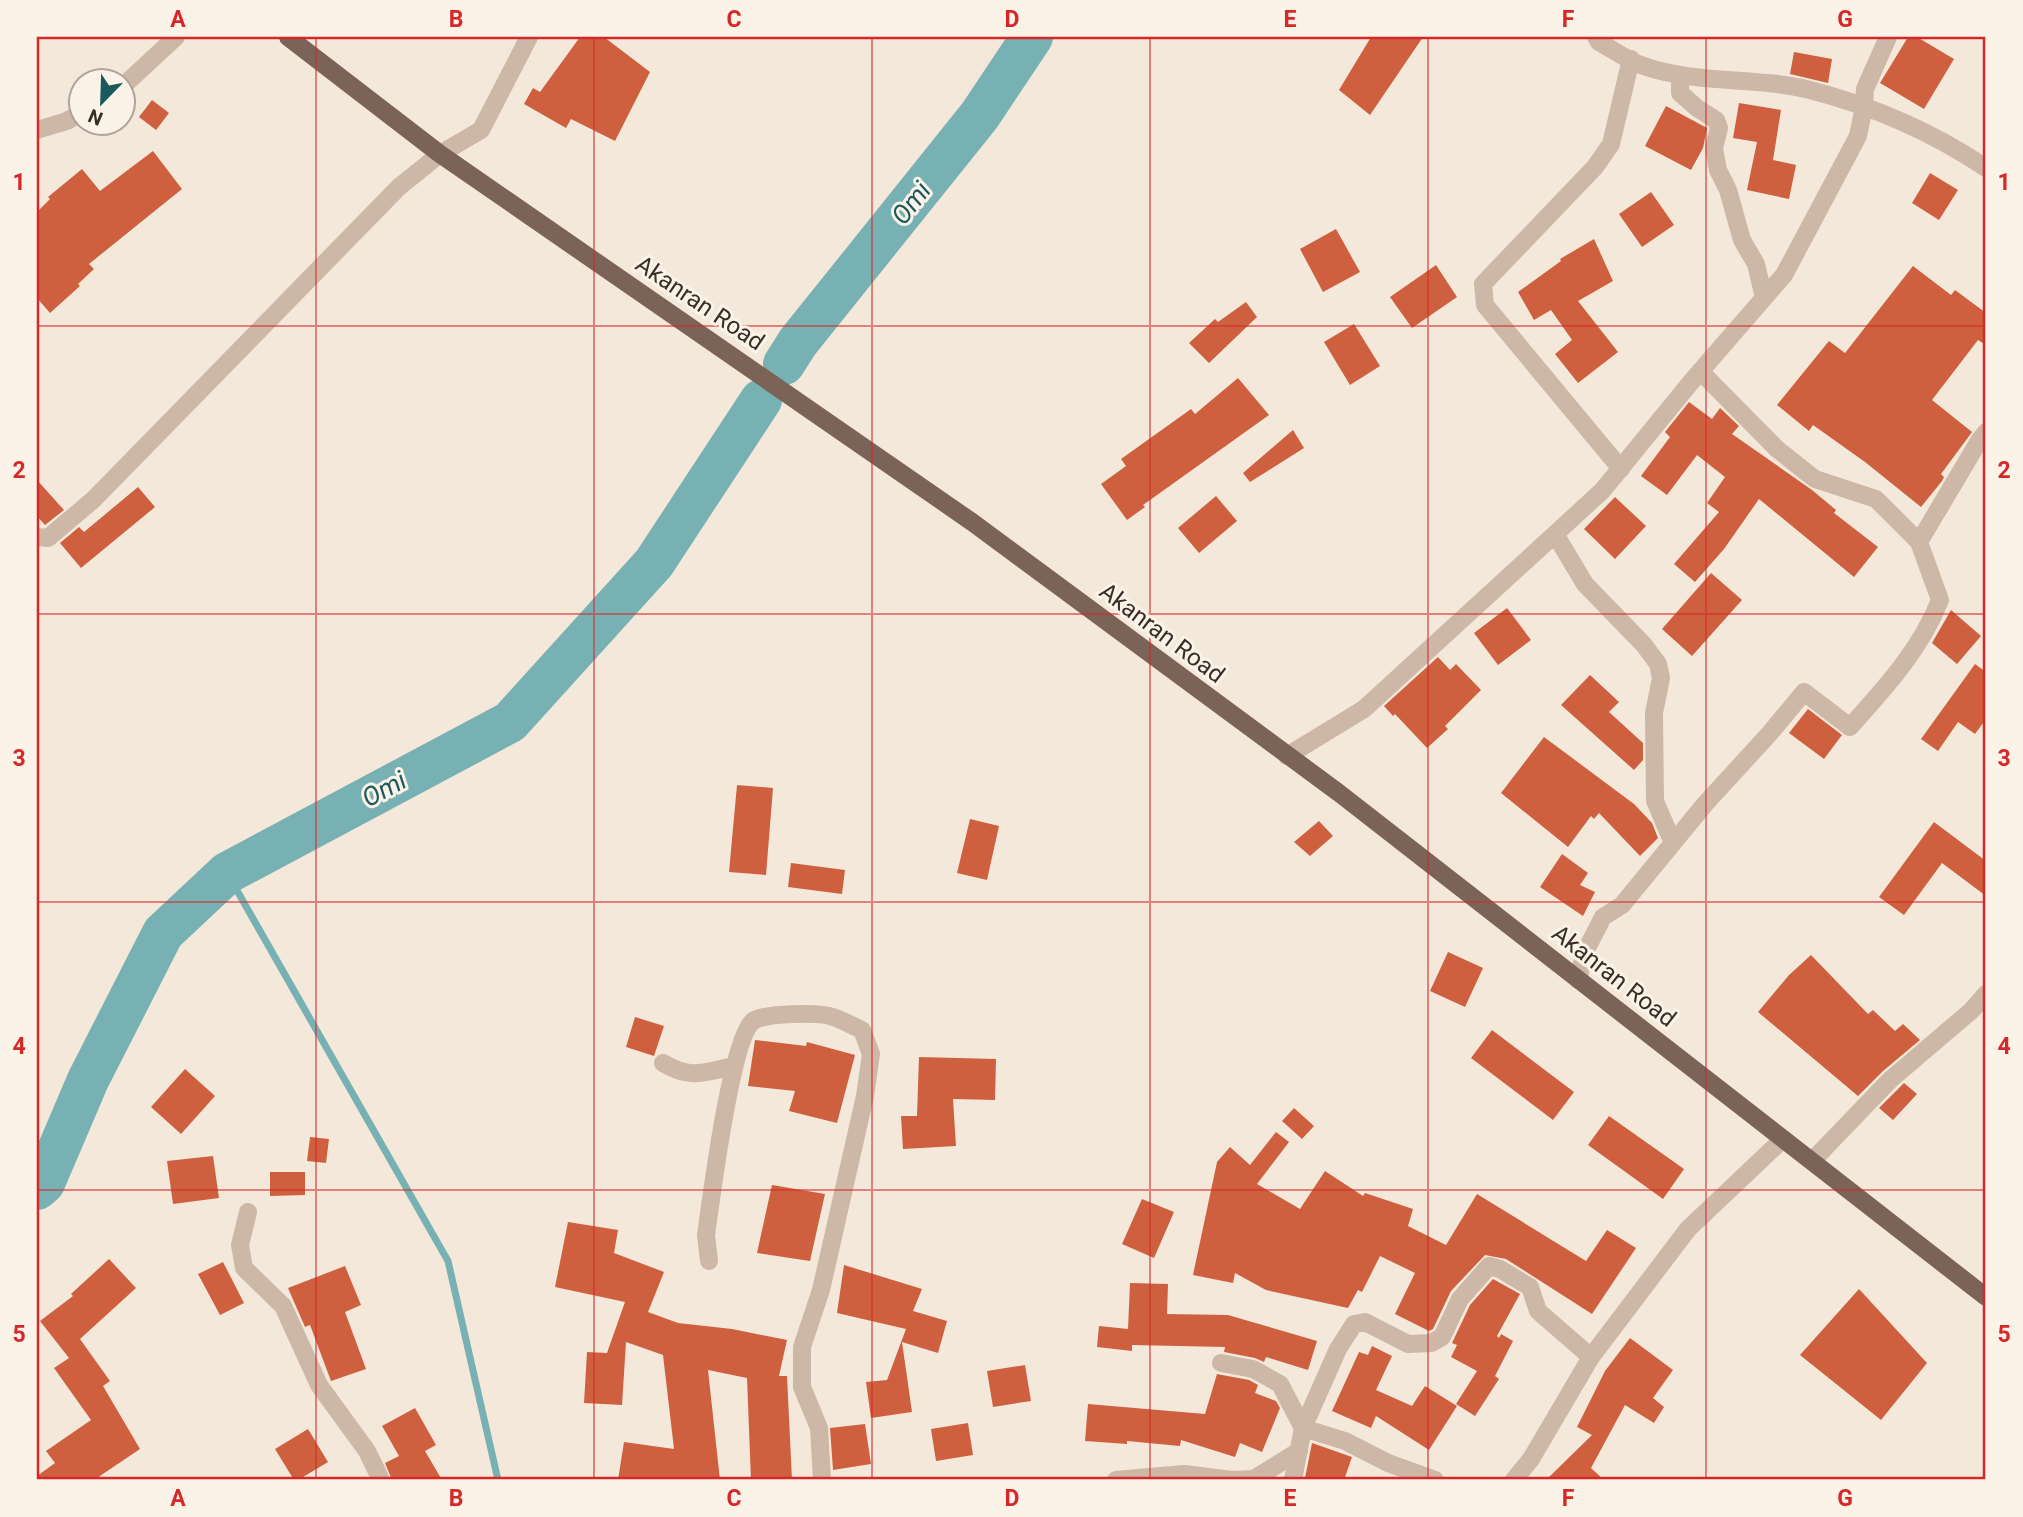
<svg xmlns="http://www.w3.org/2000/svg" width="2023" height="1517" viewBox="0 0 2023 1517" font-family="Roboto,sans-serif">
<rect width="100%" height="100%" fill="#f4e8db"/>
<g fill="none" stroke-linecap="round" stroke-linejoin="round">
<!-- stream -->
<path stroke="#78b1b3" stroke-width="7" d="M 227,873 L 448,1261 L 498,1480"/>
<!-- river -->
<path stroke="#78b1b3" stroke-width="42" d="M 784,364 L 798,342 L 980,115 L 1032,37
M 37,1189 L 44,1183 L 88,1080 L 163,933 L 227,873 L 510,722 L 654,563 L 761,400"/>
</g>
<!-- building -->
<path fill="#ce603f" d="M 580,37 L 604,37 L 650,72 L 615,141 L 571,119 L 566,128 L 524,104 L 533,88 L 540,92 Z
M 1371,37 L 1423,37 L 1370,115 L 1339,90 Z
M 1908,37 L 1917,37 L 1954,59 L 1924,109 L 1880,83 Z
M 1794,52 L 1832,59 L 1828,83 L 1790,74 Z
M 152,100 L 169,113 L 156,130 L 139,117 Z
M 1739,103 L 1781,110 L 1773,160 L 1796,165 L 1789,199 L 1747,190 L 1757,142 L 1733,138 Z
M 1666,106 L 1707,128 L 1703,148 L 1691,170 L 1645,146 Z
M 153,151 L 182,189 L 89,264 L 94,269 L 78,284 L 80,286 L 50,313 L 37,298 L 37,212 L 50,199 L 48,197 L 82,169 L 100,191 Z
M 1930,173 L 1958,190 L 1939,220 L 1912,203 Z
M 1651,192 L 1674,225 L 1642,247 L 1619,214 Z
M 1336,229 L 1360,272 L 1323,292 L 1300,249 Z
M 1594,239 L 1613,281 L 1578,301 L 1618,352 L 1578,383 L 1555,354 L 1572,340 L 1551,310 L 1534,320 L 1518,292 L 1561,261 L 1560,259 Z
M 1436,265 L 1457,297 L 1412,328 L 1390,297 Z
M 1913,266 L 1951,295 L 1955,290 L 1986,313 L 1986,345 L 1978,340 L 1932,400 L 1972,432 L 1941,474 L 1944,477 L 1942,481 L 1921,507 L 1865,462 L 1813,425 L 1809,431 L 1777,405 L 1829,341 L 1845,353 Z
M 1246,302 L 1257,317 L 1209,363 L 1189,343 L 1215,319 L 1218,322 Z
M 1354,324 L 1380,366 L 1350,385 L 1324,342 Z
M 1238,378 L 1269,415 L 1143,505 L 1145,507 L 1127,520 L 1101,484 L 1126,466 L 1121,459 L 1191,409 L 1195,414 Z
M 1689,402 L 1712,419 L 1720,408 L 1739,426 L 1732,434 L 1812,490 L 1836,510 L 1834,513 L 1878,547 L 1854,577 L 1759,499 L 1724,549 L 1695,582 L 1674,564 L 1719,512 L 1707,503 L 1725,477 L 1697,455 L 1667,495 L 1641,476 L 1670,437 L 1665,432 Z
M 1293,430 L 1304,448 L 1250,482 L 1243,473 Z
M 37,480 L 64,510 L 45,525 L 37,516 Z
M 138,487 L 155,507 L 81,568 L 60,543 L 79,527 L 84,532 Z
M 1216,496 L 1237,521 L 1199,553 L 1178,528 Z
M 1615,497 L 1646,526 L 1615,559 L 1584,529 Z
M 1711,573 L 1742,600 L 1692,656 L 1662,629 Z
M 1507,608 L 1531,640 L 1498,665 L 1474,633 Z
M 1951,610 L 1981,636 L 1957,664 L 1932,643 Z
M 1438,657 L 1450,670 L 1456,664 L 1481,690 L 1445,726 L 1448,729 L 1427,748 L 1395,714 L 1393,716 L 1384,706 Z
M 1975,664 L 1986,672 L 1986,719 L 1975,734 L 1958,722 L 1938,751 L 1921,739 Z
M 1590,675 L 1619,702 L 1609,712 L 1643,743 L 1643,760 L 1634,770 L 1561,705 Z
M 1808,709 L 1842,735 L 1824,759 L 1789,733 Z
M 1544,737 L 1634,804 L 1652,823 L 1658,838 L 1640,856 L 1599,813 L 1594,819 L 1591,816 L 1568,847 L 1501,793 Z
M 737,785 L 773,788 L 766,875 L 729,872 Z
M 970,819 L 999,826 L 987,880 L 957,873 Z
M 1319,821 L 1333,836 L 1310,856 L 1294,842 Z
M 1934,822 L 1986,861 L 1986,896 L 1942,863 L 1904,915 L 1879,897 Z
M 1562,854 L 1588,873 L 1580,885 L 1595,892 L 1583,916 L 1540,887 Z
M 791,863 L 845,870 L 842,894 L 788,887 Z
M 1448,952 L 1483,968 L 1465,1007 L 1430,991 Z
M 1811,955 L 1868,1014 L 1873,1010 L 1895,1031 L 1903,1024 L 1920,1040 L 1883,1071 L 1858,1096 L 1758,1012 L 1789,975 Z
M 635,1017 L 664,1026 L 654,1056 L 626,1047 Z
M 1492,1030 L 1574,1092 L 1553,1120 L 1471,1058 Z
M 755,1040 L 806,1046 L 807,1042 L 855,1055 L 837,1123 L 789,1111 L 795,1091 L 748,1086 Z
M 919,1057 L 996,1059 L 995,1100 L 953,1099 L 956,1146 L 903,1149 L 901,1116 L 917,1116 Z
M 185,1069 L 215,1096 L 181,1134 L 151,1107 Z
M 1904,1083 L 1917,1094 L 1893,1120 L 1879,1108 Z
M 1294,1108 L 1314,1126 L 1302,1139 L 1282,1121 Z
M 1609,1116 L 1684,1169 L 1663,1199 L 1588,1145 Z
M 1276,1132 L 1289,1142 L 1257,1184 L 1300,1209 L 1325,1171 L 1363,1196 L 1365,1193 L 1413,1209 L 1408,1226 L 1446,1245 L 1477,1194 L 1586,1261 L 1607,1230 L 1636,1248 L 1592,1314 L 1506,1259 L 1485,1255 L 1451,1291 L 1433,1329 L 1429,1331 L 1395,1314 L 1415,1273 L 1380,1256 L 1362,1292 L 1358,1290 L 1348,1308 L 1266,1290 L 1235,1273 L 1233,1283 L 1193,1275 L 1217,1162 L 1230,1147 L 1250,1165 Z
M 310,1137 L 329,1139 L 326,1163 L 307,1161 Z
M 213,1156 L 219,1198 L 173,1204 L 167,1161 Z
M 270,1172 L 305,1172 L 305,1195 L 270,1196 Z
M 772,1185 L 825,1194 L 810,1261 L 757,1253 Z
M 1142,1199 L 1174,1212 L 1154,1258 L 1122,1244 Z
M 568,1222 L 618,1230 L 614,1253 L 664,1272 L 648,1312 L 678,1323 L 732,1329 L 787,1340 L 779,1376 L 787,1376 L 792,1480 L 751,1480 L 747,1378 L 708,1370 L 720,1480 L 618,1480 L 624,1442 L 674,1449 L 663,1355 L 626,1342 L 622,1405 L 584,1403 L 587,1352 L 607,1353 L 625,1302 L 555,1287 Z
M 109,1259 L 136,1288 L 80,1339 L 110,1381 L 103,1386 L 140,1449 L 94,1480 L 37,1480 L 37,1476 L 55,1463 L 46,1451 L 91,1420 L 54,1368 L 69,1358 L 40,1321 L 73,1296 L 71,1294 Z
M 223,1262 L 244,1303 L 220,1315 L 198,1274 Z
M 844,1265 L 922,1289 L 913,1311 L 947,1321 L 938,1353 L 902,1342 L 912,1412 L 871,1418 L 866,1382 L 887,1380 L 906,1329 L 837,1313 Z
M 345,1266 L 361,1305 L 345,1312 L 366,1369 L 331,1381 L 310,1325 L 305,1327 L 288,1288 Z
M 1493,1279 L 1520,1294 L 1497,1336 L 1499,1338 L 1501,1334 L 1513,1341 L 1495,1376 L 1499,1379 L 1475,1416 L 1456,1404 L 1477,1371 L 1451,1357 L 1457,1345 L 1452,1343 L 1470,1305 Z
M 1130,1283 L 1168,1284 L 1167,1314 L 1228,1315 L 1317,1341 L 1308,1370 L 1266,1357 L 1264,1362 L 1255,1358 L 1224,1352 L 1225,1347 L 1132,1345 L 1132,1351 L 1097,1347 L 1099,1326 L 1128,1329 Z
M 1859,1289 L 1927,1363 L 1881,1420 L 1800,1355 Z
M 1630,1338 L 1673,1370 L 1653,1398 L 1664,1407 L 1654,1423 L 1625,1405 L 1591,1468 L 1604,1480 L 1546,1480 L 1592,1435 L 1577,1427 L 1605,1371 Z
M 1372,1346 L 1392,1356 L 1376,1390 L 1412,1406 L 1425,1386 L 1457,1406 L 1429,1450 L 1376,1416 L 1371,1428 L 1332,1411 L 1359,1352 L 1368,1355 Z
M 1025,1365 L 1031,1401 L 993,1407 L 987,1371 Z
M 1217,1374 L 1249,1380 L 1258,1385 L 1255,1393 L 1276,1401 L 1280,1408 L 1262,1452 L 1240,1443 L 1235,1457 L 1181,1440 L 1180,1446 L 1127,1441 L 1127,1444 L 1085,1441 L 1088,1404 L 1205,1414 Z
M 415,1408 L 436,1445 L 425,1451 L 442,1480 L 392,1480 L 385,1463 L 399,1456 L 382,1426 Z
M 968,1423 L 973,1455 L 936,1461 L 931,1429 Z
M 865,1424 L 871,1464 L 833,1470 L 830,1428 Z
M 308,1429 L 328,1462 L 298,1480 L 294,1480 L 275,1449 Z
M 1312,1443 L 1352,1457 L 1344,1480 L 1313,1480 L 1305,1478 Z"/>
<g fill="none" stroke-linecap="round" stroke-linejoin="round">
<!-- minor -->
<path stroke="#cdb7a6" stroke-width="18" d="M 1596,37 L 1599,42 C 1612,49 1627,60 1641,65 C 1695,85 1755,76 1810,90 C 1872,106 1934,133 1986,168
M 1680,75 L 1680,93 L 1697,108 L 1716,120 L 1719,128 L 1714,148 L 1718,170 L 1728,190 L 1742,240 L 1756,264 L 1764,298
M 122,87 L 176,37
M 37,130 L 67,121 L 80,113
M 1621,469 L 1485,305 L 1483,284 L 1595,167 L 1611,144 L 1631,59
M 1555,534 L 1585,584 L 1644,645 L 1658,664 L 1661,678 L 1654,713 L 1655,801 L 1673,843
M 37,537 L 48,538 L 93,500 L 399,187 L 440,154 L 481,130 L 529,37
M 1919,542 L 1979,441 L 1986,432
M 1287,756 L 1364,709 L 1602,491 L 1691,382 L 1784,275 L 1858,136 L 1864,107 L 1865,89 L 1888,37
M 1578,980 L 1585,952 L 1603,917 L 1622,905 L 1705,804 L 1770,733 L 1804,692 L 1850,727 C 1885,688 1921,649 1940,600 L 1919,542 L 1876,499 L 1815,479 L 1777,449 L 1700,371
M 663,1063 C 691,1080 705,1072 734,1066
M 1813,1160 L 1890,1080 L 1971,1011 L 1986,994
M 248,1212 L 240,1245 L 244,1268 L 283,1306 L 319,1385 L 367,1451 L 381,1480
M 709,1261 L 706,1235 C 711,1200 731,1039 753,1021 C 763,1013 821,1012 833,1017 C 843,1020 852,1026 862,1030 L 871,1054 L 865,1096 L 821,1290 L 802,1347 L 802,1387 L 819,1428 L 822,1480
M 1221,1363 L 1253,1369 L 1280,1384 L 1303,1428 L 1293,1480
M 1116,1480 L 1184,1474 L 1232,1480 L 1254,1479 L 1299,1451
M 1435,1480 L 1388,1463 L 1345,1441 L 1303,1428 L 1338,1349 L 1354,1324 L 1365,1322 L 1408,1344 L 1431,1343 L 1442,1337 L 1460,1299 L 1489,1266 L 1500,1269 L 1530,1287 L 1538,1311 L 1591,1357
M 1514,1480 L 1531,1459 L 1591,1357 L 1688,1229 L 1783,1139"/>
<!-- major -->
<path stroke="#7b6357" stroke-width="18" d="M 288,37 L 440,154 L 972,522 L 1339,793 L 1986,1297"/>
</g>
<!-- grid -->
<path fill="none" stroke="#d62828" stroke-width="2" stroke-opacity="0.55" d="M 316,37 L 316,1480M 594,37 L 594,1480M 872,37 L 872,1480M 1150,37 L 1150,1480M 1428,37 L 1428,1480M 1706,37 L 1706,1480M 37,326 L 1986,326M 37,614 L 1986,614M 37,902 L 1986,902M 37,1190 L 1986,1190"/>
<g text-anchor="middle" stroke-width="6" stroke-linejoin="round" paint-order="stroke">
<!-- street labels -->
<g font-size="24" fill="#382d27" stroke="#fbf2e8">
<text transform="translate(700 303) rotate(34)" y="8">Akanran Road</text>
<text transform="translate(1162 633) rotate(37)" y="8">Akanran Road</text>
<text transform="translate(1614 976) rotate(38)" y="8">Akanran Road</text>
</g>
<!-- water labels -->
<g font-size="26" font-style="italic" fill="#1a595d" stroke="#fbf2e8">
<text transform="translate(911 203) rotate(-52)" y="9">Omi</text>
<text transform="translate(384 789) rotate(-28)" y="9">Omi</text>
</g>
</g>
<!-- border -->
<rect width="2023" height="1517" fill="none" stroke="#fbf2e8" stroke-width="77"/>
<!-- north arrow -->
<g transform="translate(102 102) rotate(203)"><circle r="33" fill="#fbf2e8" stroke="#ada39b" stroke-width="2"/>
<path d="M0-5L12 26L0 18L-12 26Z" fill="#1a595d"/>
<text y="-10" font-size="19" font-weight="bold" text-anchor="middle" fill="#382d27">N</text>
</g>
<rect x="38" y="38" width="1946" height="1440" fill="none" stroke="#d62828" stroke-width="2.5"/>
<g font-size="23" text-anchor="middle" font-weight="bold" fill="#d62828">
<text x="178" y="27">A</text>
<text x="456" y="27">B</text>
<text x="734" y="27">C</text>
<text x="1012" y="27">D</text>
<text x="1290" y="27">E</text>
<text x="1568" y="27">F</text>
<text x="1845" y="27">G</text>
<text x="19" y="190">1</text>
<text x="2004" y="190">1</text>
<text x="19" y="478">2</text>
<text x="2004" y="478">2</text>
<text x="19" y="766">3</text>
<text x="2004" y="766">3</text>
<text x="19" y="1054">4</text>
<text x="2004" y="1054">4</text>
<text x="19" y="1342">5</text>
<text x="2004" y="1342">5</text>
<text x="178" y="1506">A</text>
<text x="456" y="1506">B</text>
<text x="734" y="1506">C</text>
<text x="1012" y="1506">D</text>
<text x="1290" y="1506">E</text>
<text x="1568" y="1506">F</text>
<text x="1845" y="1506">G</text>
</g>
</svg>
